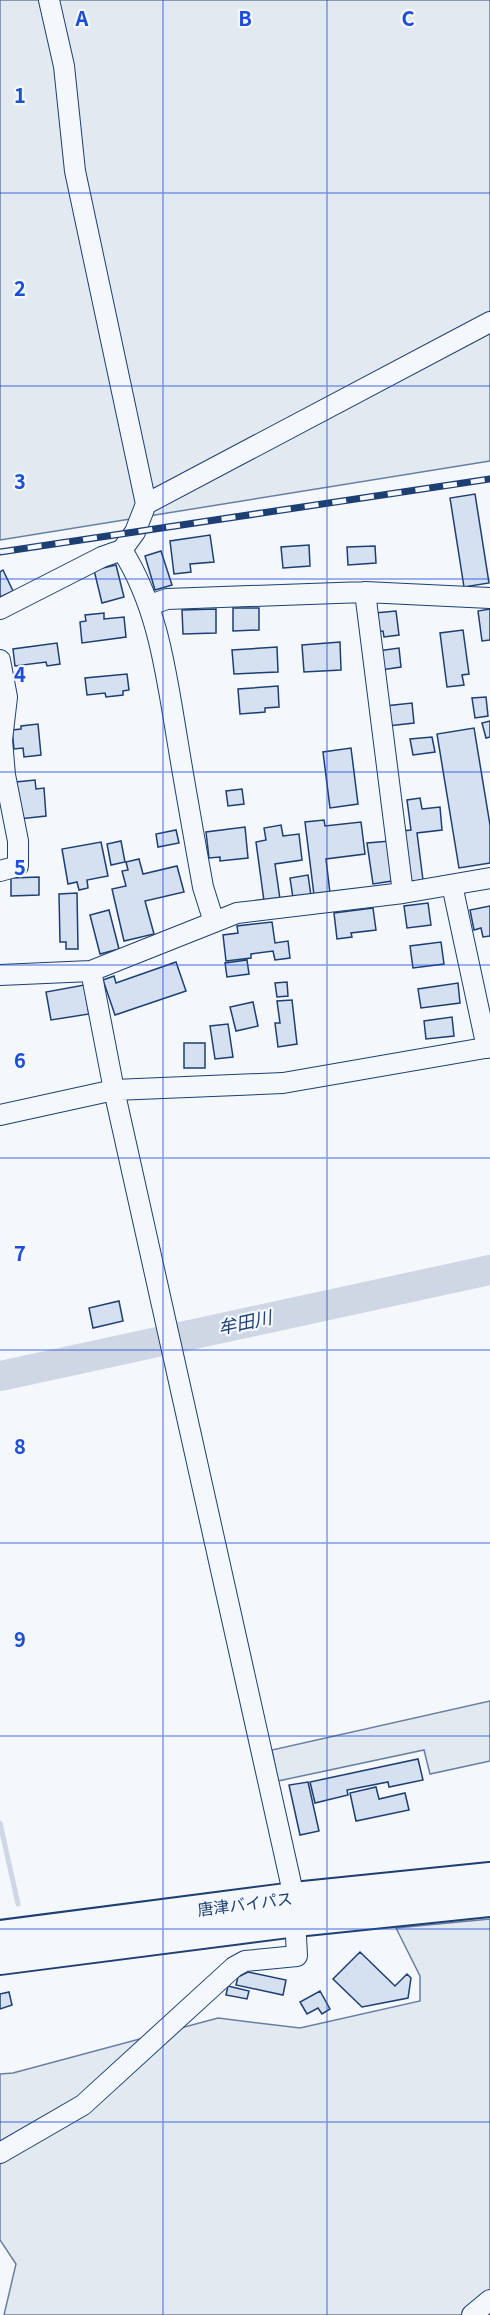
<svg xmlns="http://www.w3.org/2000/svg" width="490" height="2315" viewBox="0 0 490 2315" font-family="Georgia,'Noto Sans JP',serif">
<rect width="100%" height="100%" fill="#f4f7fb"/>
<!-- green -->
<path fill="#e3e9f0" stroke="#687fa3" stroke-width="1.5" d="M 0,0 L 490,0 L 490,461 L 0,540 Z
M 490,1701 L 490,1761 L 430,1774 L 424,1750 L 278,1781 L 272,1750 Z
M 490,1919 L 490,2315 L 4,2315 L 16,2264 L 0,2240 L 0,2074 L 13,2073 L 218,2018 L 300,2028 L 420,2001 L 420,1976 L 396,1928 Z"/>
<g fill="none" stroke-linecap="round" stroke-linejoin="round">
<!-- stream -->
<path stroke="#cfd7e4" stroke-width="5" d="M 0,1823 L 18,1904"/>
<!-- river -->
<path stroke="#cfd7e4" stroke-width="30" d="M 0,1376 L 490,1270"/>
</g>
<!-- building -->
<path fill="#d5e0f0" stroke="#1d3f73" stroke-width="1.5" d="M 475,494 L 489,583 L 464,587 L 450,498 Z
M 210,535 L 214,562 L 190,564 L 191,572 L 174,574 L 170,541 Z
M 309,545 L 310,566 L 283,568 L 281,547 Z
M 375,546 L 376,563 L 348,565 L 347,547 Z
M 161,551 L 172,585 L 155,590 L 145,556 Z
M 116,565 L 124,597 L 102,603 L 94,570 Z
M 3,570 L 13,591 L 0,597 L 0,572 Z
M 233,608 L 259,608 L 259,630 L 233,631 Z
M 216,609 L 216,633 L 183,634 L 182,610 Z
M 490,609 L 490,640 L 482,641 L 478,611 Z
M 396,611 L 399,635 L 384,637 L 383,631 L 377,632 L 375,613 Z
M 104,613 L 104,619 L 124,617 L 126,637 L 82,643 L 80,622 L 86,621 L 85,615 Z
M 463,630 L 469,674 L 462,675 L 464,685 L 447,687 L 440,633 Z
M 340,642 L 341,670 L 304,672 L 302,645 Z
M 57,643 L 60,664 L 47,666 L 46,662 L 15,666 L 13,649 Z
M 277,647 L 278,672 L 234,674 L 232,650 Z
M 399,648 L 401,667 L 381,670 L 378,651 Z
M 127,674 L 129,690 L 123,691 L 123,695 L 106,697 L 105,693 L 87,695 L 85,678 Z
M 278,686 L 279,707 L 265,708 L 265,712 L 240,714 L 238,689 Z
M 486,697 L 488,716 L 475,718 L 472,698 Z
M 412,703 L 414,723 L 388,726 L 385,706 Z
M 490,721 L 490,737 L 486,738 L 482,723 Z
M 38,724 L 41,755 L 24,757 L 23,748 L 14,749 L 12,730 L 21,729 L 21,726 Z
M 474,728 L 490,825 L 490,863 L 459,868 L 437,734 Z
M 432,737 L 435,752 L 413,755 L 410,739 Z
M 351,748 L 358,804 L 330,808 L 323,752 Z
M 35,780 L 36,789 L 44,788 L 46,816 L 19,819 L 16,782 Z
M 242,789 L 244,804 L 228,806 L 226,791 Z
M 420,798 L 422,809 L 440,807 L 442,830 L 417,833 L 423,880 L 408,882 L 402,831 L 411,830 L 407,800 Z
M 324,820 L 325,826 L 361,822 L 365,854 L 326,859 L 330,893 L 314,895 L 305,822 Z
M 281,825 L 283,836 L 299,834 L 302,860 L 275,864 L 280,899 L 264,901 L 256,842 L 266,840 L 264,828 Z
M 245,827 L 248,858 L 220,861 L 220,857 L 209,858 L 206,832 Z
M 176,830 L 179,843 L 158,847 L 156,834 Z
M 121,841 L 125,862 L 111,865 L 107,844 Z
M 390,841 L 392,881 L 373,884 L 367,843 Z
M 101,842 L 108,876 L 87,880 L 88,888 L 79,890 L 77,882 L 68,884 L 62,849 Z
M 139,859 L 143,874 L 177,866 L 184,892 L 145,901 L 154,934 L 124,941 L 112,889 L 126,886 L 122,871 L 128,870 L 126,862 Z
M 308,875 L 311,896 L 293,898 L 290,878 Z
M 39,877 L 39,895 L 11,896 L 11,878 Z
M 77,893 L 78,949 L 66,949 L 66,942 L 60,942 L 59,894 Z
M 428,903 L 431,925 L 407,928 L 404,906 Z
M 490,906 L 490,936 L 483,937 L 481,928 L 474,930 L 470,910 Z
M 373,908 L 376,930 L 351,933 L 352,937 L 337,939 L 334,913 Z
M 109,910 L 119,949 L 100,954 L 90,915 Z
M 272,922 L 275,943 L 288,941 L 290,958 L 275,960 L 273,951 L 251,954 L 251,958 L 226,961 L 223,935 L 238,933 L 237,926 Z
M 441,942 L 444,964 L 413,968 L 410,946 Z
M 247,960 L 249,974 L 227,977 L 225,963 Z
M 176,962 L 186,991 L 115,1015 L 103,980 L 114,976 L 116,983 Z
M 287,982 L 288,996 L 277,997 L 275,983 Z
M 458,983 L 460,1003 L 421,1008 L 418,989 Z
M 84,985 L 89,1014 L 51,1020 L 46,992 Z
M 292,1000 L 297,1044 L 278,1047 L 275,1023 L 280,1023 L 277,1001 Z
M 253,1002 L 258,1026 L 236,1031 L 230,1007 Z
M 452,1017 L 454,1036 L 426,1039 L 424,1021 Z
M 228,1024 L 233,1057 L 215,1059 L 210,1026 Z
M 184,1043 L 205,1043 L 205,1068 L 184,1068 Z
M 119,1301 L 123,1321 L 93,1328 L 89,1308 Z
M 418,1759 L 423,1780 L 389,1787 L 388,1782 L 347,1790 L 348,1795 L 315,1803 L 310,1782 Z
M 308,1782 L 319,1831 L 300,1835 L 289,1785 Z
M 376,1787 L 379,1799 L 405,1793 L 409,1810 L 356,1821 L 350,1793 Z
M 360,1952 L 395,1986 L 407,1974 L 411,1978 L 408,1998 L 362,2007 L 333,1979 Z
M 248,1972 L 286,1980 L 283,1995 L 236,1985 L 238,1977 Z
M 228,1986 L 249,1991 L 247,1999 L 226,1995 Z
M 320,1991 L 330,2009 L 322,2014 L 318,2008 L 307,2014 L 300,2002 Z
M 9,1992 L 12,2005 L 0,2009 L 0,1994 Z"/>
<g fill="none" stroke-linecap="round" stroke-linejoin="round">
<defs>
<path id="minor" d="M 146,504 L 490,322
M 122,550 C 158,607 166,672 177,738 C 185,787 194,837 203,887 L 214,922
M 365,592 L 403,893
M 150,605 L 167,599 L 365,592 L 490,598
M 0,609 L 102,557 L 122,550 L 135,532 L 146,504 L 75,171 L 64,66 L 49,0
M 0,660 L 7,697 L 2,740 L 5,775 L 18,841 L 18,866 L 0,871
M 452,885 L 487,1048
M 0,975 L 91,971 L 237,913 L 403,893 L 490,878
M 0,1115 L 114,1090 L 283,1083 L 490,1047
M 0,2153 L 83,2105 L 234,1967 L 245,1961 L 297,1956 L 294,1897 L 114,1090 L 91,971
M 472,2315 L 490,2300"/>
<path id="highway" d="M 0,1935 L 294,1897 L 490,1877
M 0,1960 L 296,1922 L 490,1902"/>
</defs>
<!-- minor casing -->
<use href="#minor" stroke="#1d3f73" stroke-width="22"/>
<!-- highway casing -->
<use href="#highway" stroke="#1d3f73" stroke-width="32"/>
<!-- minor -->
<use href="#minor" stroke="#f4f7fb" stroke-width="20"/>
<!-- highway -->
<use href="#highway" stroke="#f4f7fb" stroke-width="28"/>
<defs>
<path id="rail" d="M 0,552 L 490,479"/>
</defs>
<!-- rail casing -->
<use href="#rail" stroke="#1d3f73" stroke-width="7"/>
<!-- rail -->
<use href="#rail" stroke="#f4f7fb" stroke-width="4.5" stroke-dasharray="14" stroke-linecap="butt"/>
</g>
<!-- grid -->
<path fill="none" stroke="#1d4ed8" stroke-width="1.5" stroke-opacity="0.55" d="M 163,0 L 163,2315M 327,0 L 327,2315M 0,193 L 490,193M 0,386 L 490,386M 0,579 L 490,579M 0,772 L 490,772M 0,965 L 490,965M 0,1158 L 490,1158M 0,1350 L 490,1350M 0,1543 L 490,1543M 0,1736 L 490,1736M 0,1929 L 490,1929M 0,2122 L 490,2122"/>
<g text-anchor="middle" stroke-width="4.5" stroke-linejoin="round" paint-order="stroke">
<!-- street labels -->
<g font-size="16" fill="#1d3f73" stroke="#f4f7fb">
<text transform="translate(245 1904) rotate(-7)" y="6">唐津バイパス</text>
</g>
<!-- water labels -->
<g font-size="18" font-style="italic" fill="#1d3f73" stroke="#f4f7fb">
<text transform="translate(245 1323) rotate(-12)" y="6">牟田川</text>
</g>
</g>
<g font-size="20" text-anchor="middle" font-weight="bold" fill="#1d4ed8" stroke="#f4f7fb" stroke-width="4.5" stroke-linejoin="round" paint-order="stroke">
<text x="82" y="26">A</text>
<text x="245" y="26">B</text>
<text x="408" y="26">C</text>
<text x="20" y="103">1</text>
<text x="20" y="296">2</text>
<text x="20" y="489">3</text>
<text x="20" y="682">4</text>
<text x="20" y="875">5</text>
<text x="20" y="1068">6</text>
<text x="20" y="1261">7</text>
<text x="20" y="1454">8</text>
<text x="20" y="1647">9</text>
</g>
</svg>
